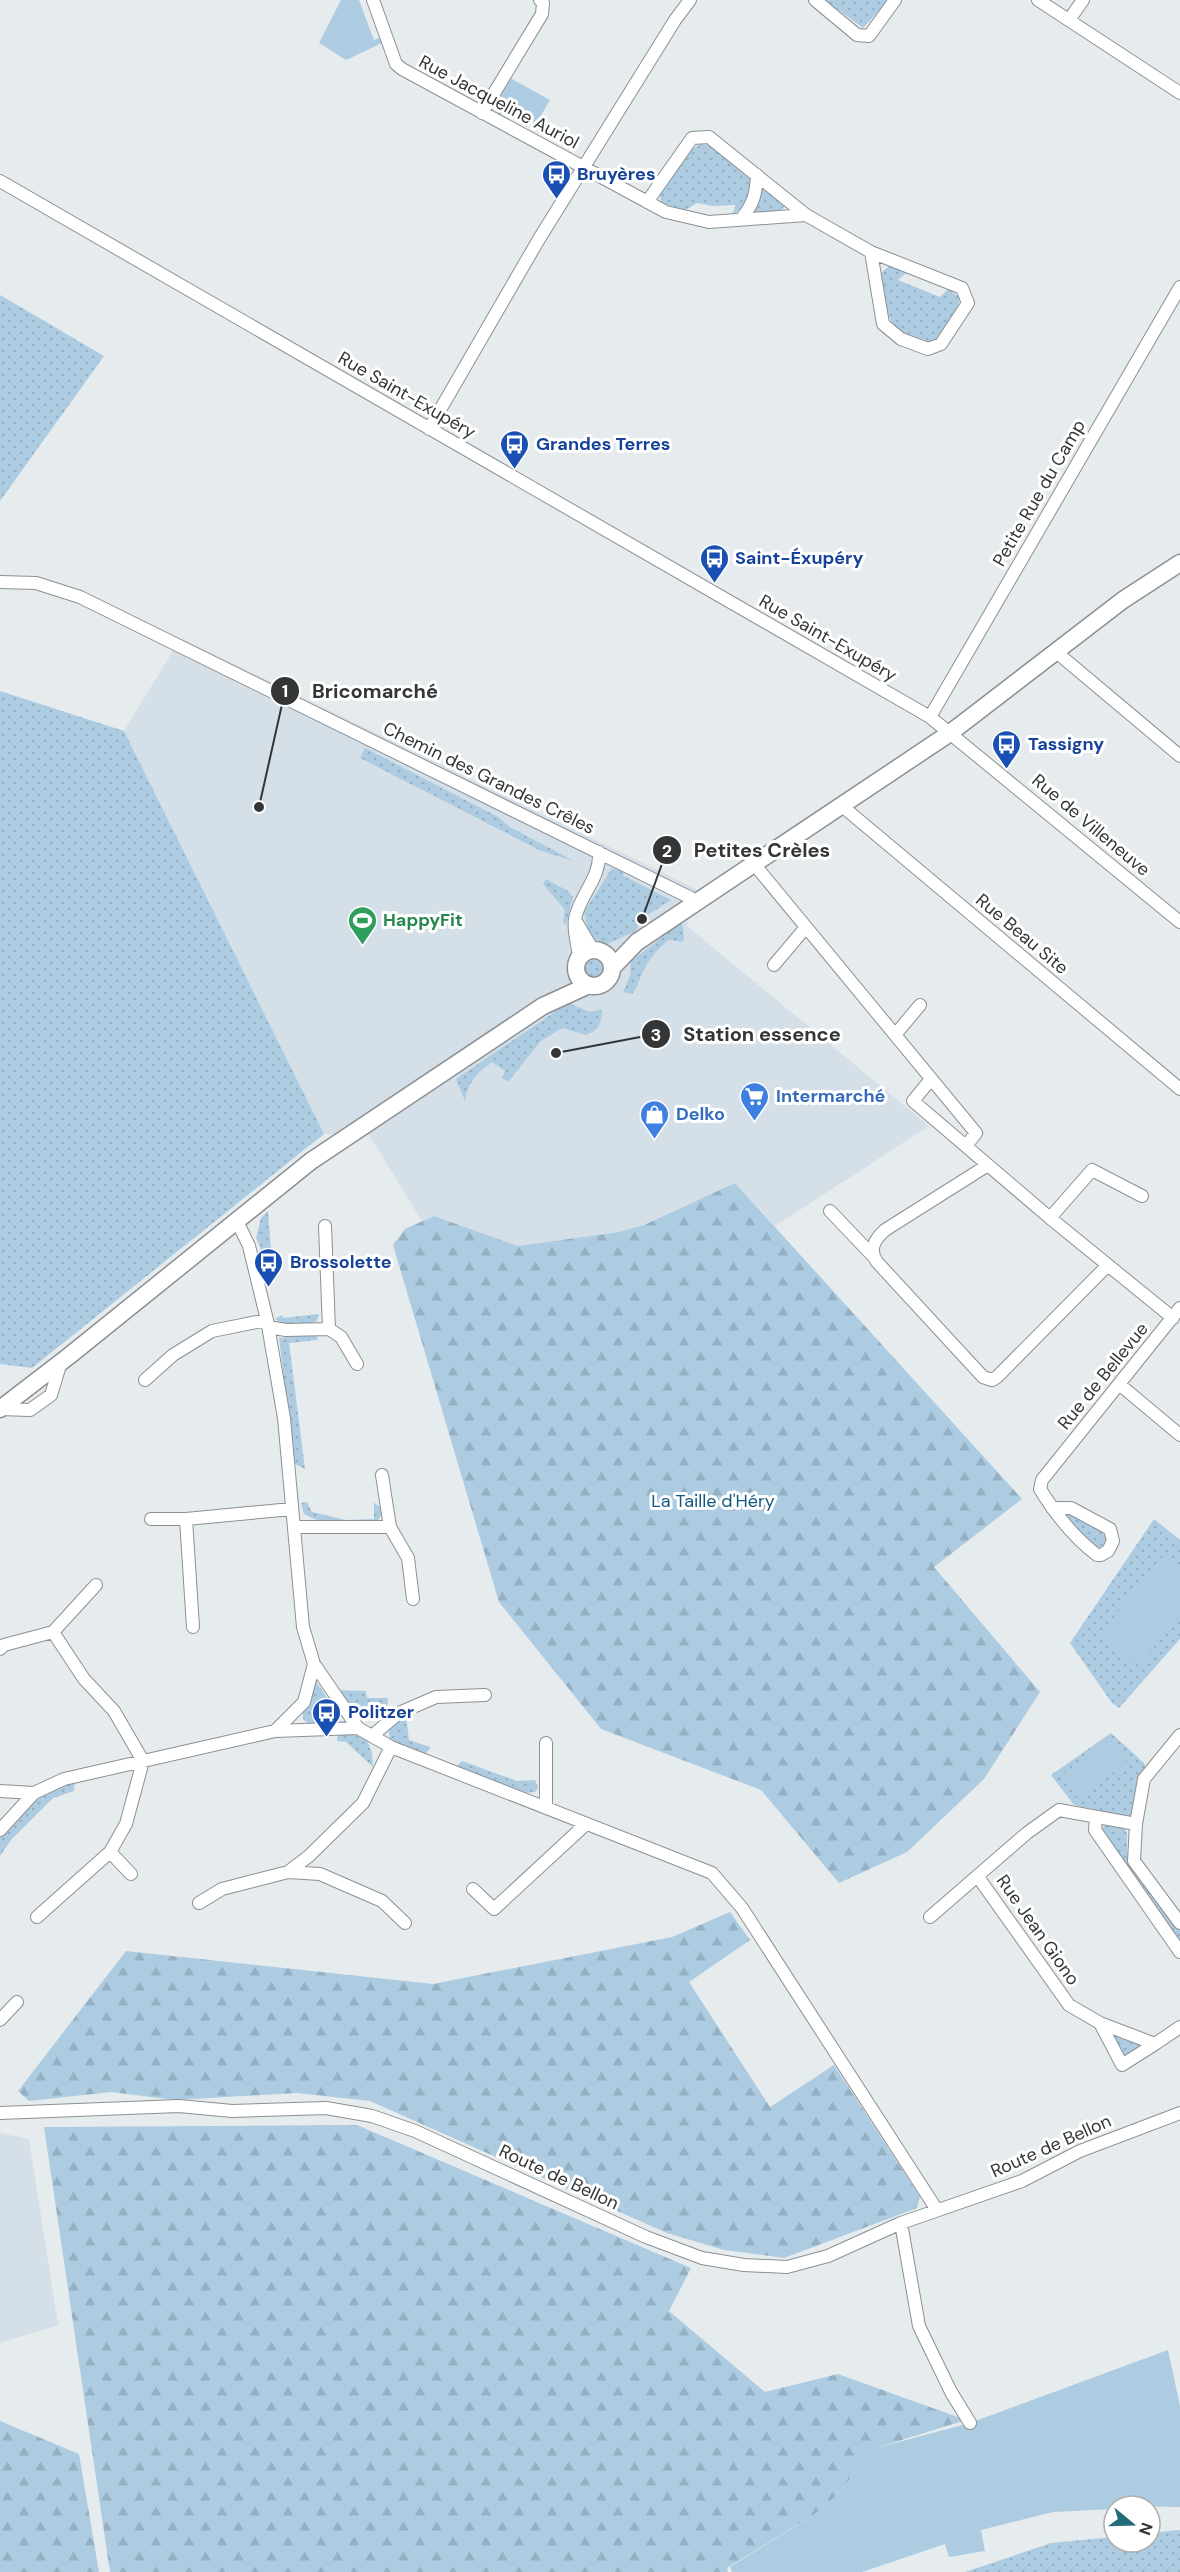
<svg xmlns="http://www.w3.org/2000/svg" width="1180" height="2572" viewBox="0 0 1180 2572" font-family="'DM Sans',sans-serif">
<defs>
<pattern id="grass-dots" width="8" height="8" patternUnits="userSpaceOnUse" patternTransform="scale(1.5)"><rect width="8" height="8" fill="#adcce2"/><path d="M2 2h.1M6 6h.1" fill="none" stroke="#95b0c2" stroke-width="1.8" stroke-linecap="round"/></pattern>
<pattern id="forest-firs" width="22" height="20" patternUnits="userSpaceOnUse" patternTransform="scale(1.5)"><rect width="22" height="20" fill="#adcce2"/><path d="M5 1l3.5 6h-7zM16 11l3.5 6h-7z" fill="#95b0c2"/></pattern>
</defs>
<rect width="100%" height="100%" fill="#e6ebee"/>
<!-- built -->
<path fill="#d4dfe8" d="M 181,638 L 696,889 L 687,926 L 929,1126 L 775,1226 L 735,1183 L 644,1225 L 619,1232 L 518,1246 L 434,1216 L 422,1221 L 369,1135 L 324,1134 L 124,731 Z
M 0,2133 L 29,2139 L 58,2325 L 0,2343 Z"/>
<!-- grass -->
<path fill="url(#grass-dots)" d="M 825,0 L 886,0 L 887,2 L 863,28 Z
M 700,144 L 709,145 L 749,174 C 753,193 750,205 732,215 L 736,205 L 713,206 L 697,203 L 684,211 L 661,202 L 660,195 L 692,149 Z
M 760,187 L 785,203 L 783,209 L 778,212 L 753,213 L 760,197 Z
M 889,266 L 906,273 L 898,280 L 940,297 L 948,289 L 960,297 C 958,311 946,335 934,343 C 886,334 887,316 880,274 Z
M 0,295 L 104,356 L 0,501 Z
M 0,691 L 124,731 L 324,1134 L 32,1368 L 0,1364 Z
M 365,748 L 498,817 L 510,827 L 574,861 L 541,851 L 360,758 Z
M 612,868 L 622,871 L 624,876 L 671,900 L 640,920 L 636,931 L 607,944 L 589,937 L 584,912 Z
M 546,879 L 568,891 L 573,897 L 566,925 L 563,922 L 565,910 L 543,884 Z
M 682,922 L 684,939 L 682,942 L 669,940 C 657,948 647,963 641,976 C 638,983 637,988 632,994 L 623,992 L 630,976 L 631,961 Z
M584 969a10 10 0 1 1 20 0a10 10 0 1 1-20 0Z
M 568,1003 L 590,1012 L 602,1009 C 602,1023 599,1030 586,1035 L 562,1028 L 541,1041 L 508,1082 L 502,1078 L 505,1071 L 492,1062 C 478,1072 467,1083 465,1101 L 456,1079 Z
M 268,1211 L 273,1276 L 265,1273 L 260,1246 L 256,1238 L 261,1218 Z
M 319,1314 L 317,1321 L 312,1323 L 281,1323 L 275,1319 L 282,1315 L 283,1318 Z
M 316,1333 L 318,1340 L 289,1343 L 305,1469 L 295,1464 L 279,1338 Z
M 307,1502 L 312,1512 L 346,1520 L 374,1519 L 374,1503 L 382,1508 L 383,1513 L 378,1520 C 354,1522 325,1527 304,1514 L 301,1503 Z
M 1067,1514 C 1083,1520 1096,1525 1107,1538 L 1104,1545 L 1099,1548 L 1075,1532 L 1065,1519 Z
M 1154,1519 L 1180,1540 L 1180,1639 L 1119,1708 L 1112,1703 L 1070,1643 Z
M 315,1680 L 332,1705 L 324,1721 L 309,1724 L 303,1719 L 303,1712 Z
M 338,1690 L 366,1691 L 367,1698 L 388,1698 L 387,1712 C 383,1715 378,1718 374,1720 C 361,1724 346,1699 338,1690 Z
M 406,1715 L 409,1740 L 430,1747 L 426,1754 L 390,1740 L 388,1727 Z
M 338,1733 L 355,1735 L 367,1740 L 372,1753 L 373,1767 L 346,1742 L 337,1741 Z
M 1111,1733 L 1144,1763 L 1146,1768 L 1140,1777 L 1130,1817 L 1074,1805 L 1051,1775 Z
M 462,1761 L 517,1781 L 535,1780 L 538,1788 L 535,1792 L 525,1793 L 457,1766 Z
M 75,1783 L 74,1791 L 53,1798 L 11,1840 L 0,1856 L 0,1838 C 22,1811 41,1790 75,1783 Z
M 1105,1825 L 1124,1828 L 1127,1833 L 1127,1857 L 1180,1931 L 1180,1944 L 1101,1829 Z
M 1108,2031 L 1143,2046 L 1123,2057 Z
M 1180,2530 L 1180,2572 L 965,2572 L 1051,2543 L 1114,2537 L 1114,2542 L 1150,2542 L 1150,2533 Z"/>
<!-- forest -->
<path fill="url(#forest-firs)" d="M 735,1183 L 1022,1499 L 934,1567 L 1040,1692 L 984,1779 L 907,1852 L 839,1883 L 761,1790 L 601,1729 L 499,1602 L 393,1245 L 405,1229 L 434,1216 L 518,1246 L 619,1232 L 644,1225 Z
M 730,1912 L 750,1940 L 689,1982 L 770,2107 L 834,2065 L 920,2197 L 917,2208 L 784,2258 L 724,2250 L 667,2233 L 370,2101 L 297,2093 L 175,2100 L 111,2092 L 29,2101 L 18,2091 L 126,1951 L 433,1984 L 672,1937 Z
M 357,2125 L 691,2268 L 669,2311 L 765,2392 L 838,2374 L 966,2420 L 876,2448 L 826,2507 L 727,2568 L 728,2572 L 110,2572 L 44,2127 Z
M 0,2421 L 79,2454 L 99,2572 L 0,2572 Z"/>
<!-- park -->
<path fill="#adcce2" d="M 341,0 L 359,0 L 374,40 L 382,37 L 382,43 L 346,60 L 319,43 Z
M 510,78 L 550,100 L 536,124 L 506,107 L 500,116 L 496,105 Z
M 1161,1557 L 1180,1572 L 1180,1615 L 1139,1666 L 1100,1635 Z
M 1110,1740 L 1127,1763 L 1078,1798 L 1062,1775 Z
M 1168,2350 L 1180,2406 L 1180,2507 L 1114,2506 L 1114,2509 L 1053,2512 L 981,2530 L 985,2551 L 949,2557 L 945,2544 L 862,2572 L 732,2572 L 730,2567 L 826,2507 L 876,2448 L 970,2423 Z"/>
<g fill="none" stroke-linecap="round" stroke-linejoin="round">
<defs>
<path id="street" d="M 373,0 L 396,64 L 402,69 L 666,212 L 709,222 L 806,215
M 815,0 L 857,35 L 869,36 L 895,0
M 1038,0 L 1180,93
M 1069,20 L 1083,0
M 482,113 L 542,14 L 543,3 L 540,0
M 0,181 L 930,717 L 1180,922
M 647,202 L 692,138 L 709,137 L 806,215 L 871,252 L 962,288 L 968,303 L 941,344 L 928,349 L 901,339 L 883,324 L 871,252
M 742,218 C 754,203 756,193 757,175
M 429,429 L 539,239 L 675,20 L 690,0
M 0,582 L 36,583 L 80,597 L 691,898 L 695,903
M 1055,651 L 1180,756
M 930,717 L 1180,287
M 842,806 L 1180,1089
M 754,864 L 976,1133 L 966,1146
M 577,923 L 593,950
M 579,957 C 578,945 573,932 575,919 C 580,894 601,878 599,852
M 774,965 L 806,927
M 895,1035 L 920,1005
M 931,1079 L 913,1101 L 1050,1218 L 1173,1318
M 988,1165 L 885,1230 C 875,1239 868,1249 877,1262 L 983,1377 L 992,1380 L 997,1377 L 1108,1265
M 830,1211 L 873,1256
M 1050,1218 L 1092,1170 L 1142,1196
M 237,1221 L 249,1246 L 267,1320 L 284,1418 L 303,1627 L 314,1664 L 358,1728
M 325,1226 L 329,1329 L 341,1337 L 357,1364
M 268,1327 L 286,1330 L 329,1329
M 145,1380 L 173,1355 L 212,1331 L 267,1320
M 1119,1384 L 1180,1435
M 0,1409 L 30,1410 L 51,1395 L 61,1362
M 382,1475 L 390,1527 L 408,1558 L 413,1599
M 1052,1508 L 1071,1508 L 1110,1529 L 1113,1541 L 1108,1551 L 1101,1555 L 1097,1555 C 1073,1537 1056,1515 1040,1489 L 1042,1480 L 1180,1308
M 151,1519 L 186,1519 L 292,1509
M 186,1519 L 193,1627
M 294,1527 L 390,1527
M 0,1649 L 4,1645 L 53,1632 L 96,1585
M 275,1731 L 304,1702 L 314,1664
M 373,1735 L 399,1713 L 436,1697 L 485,1695
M 1180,1735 L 1144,1779 L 1136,1824 L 1134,1861 L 1180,1923
M 546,1743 L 546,1808
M 0,1791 L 34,1793
M 1096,1817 L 1095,1830 L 1180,1952
M 0,1830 L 34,1793 L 64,1779 L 275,1731 L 358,1728 L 391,1747 L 712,1873 L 742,1908 L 937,2210
M 110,1852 L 131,1874
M 288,1872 L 309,1856 L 363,1803 L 391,1747
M 978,1877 L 1069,2005 L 1100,2023 L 1122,2065 L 1155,2044
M 473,1889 L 494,1909 L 586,1824
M 199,1903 L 222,1889 L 288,1872 L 320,1874 L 382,1901 L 405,1923
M 37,1917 L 110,1852 L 126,1824 L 143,1761 L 114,1711 L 84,1679 L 53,1632
M 930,1917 L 1027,1833 L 1059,1810 L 1136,1824
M 0,2020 L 17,2002
M 1100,2023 L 1155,2044 L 1180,2027
M 0,2113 L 179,2106 L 232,2111 L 326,2108 L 372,2116 L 415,2131 L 646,2237 L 702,2258 L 744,2265 L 787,2267 L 828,2256 L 901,2223 L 1022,2181 L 1080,2151 L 1180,2113
M 901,2223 L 919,2326 L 951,2392 L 970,2423"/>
<path id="secondary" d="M576 968a18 18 0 1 1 36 0a18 18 0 1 1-36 0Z
M 612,968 L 637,942 L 950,733 L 1123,600 L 1180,563
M 0,1409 L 69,1356 L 311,1161 L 543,1006 L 589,985"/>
</defs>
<!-- street casing -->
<use href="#street" stroke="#8c9093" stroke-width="14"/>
<!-- secondary casing -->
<use href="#secondary" stroke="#8c9093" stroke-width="19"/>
<!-- street -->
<use href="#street" stroke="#fff" stroke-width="12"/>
<!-- secondary -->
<use href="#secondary" stroke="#fff" stroke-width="16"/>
</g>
<!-- icons -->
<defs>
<symbol id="bus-pin" viewBox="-11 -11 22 30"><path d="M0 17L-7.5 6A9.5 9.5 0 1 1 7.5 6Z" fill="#1a4fb4" stroke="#fff"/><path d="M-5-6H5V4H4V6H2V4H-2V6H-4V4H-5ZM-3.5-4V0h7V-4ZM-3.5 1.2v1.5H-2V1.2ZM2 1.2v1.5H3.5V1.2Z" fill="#fff"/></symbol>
<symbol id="stadium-pin" viewBox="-11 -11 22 30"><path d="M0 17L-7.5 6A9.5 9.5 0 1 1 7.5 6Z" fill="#2e9e5b" stroke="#fff"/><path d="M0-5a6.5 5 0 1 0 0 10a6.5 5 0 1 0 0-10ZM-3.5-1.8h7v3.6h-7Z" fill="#fff"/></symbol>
<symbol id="supermarket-pin" viewBox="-11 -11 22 30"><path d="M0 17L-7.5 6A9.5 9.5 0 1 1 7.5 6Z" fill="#3f7fe0" stroke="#fff"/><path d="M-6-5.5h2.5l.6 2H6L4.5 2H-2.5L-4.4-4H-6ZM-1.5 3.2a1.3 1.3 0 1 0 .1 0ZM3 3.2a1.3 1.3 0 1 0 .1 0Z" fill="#fff"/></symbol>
<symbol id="shop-pin" viewBox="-11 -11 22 30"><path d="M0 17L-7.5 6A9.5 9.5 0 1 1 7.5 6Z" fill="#3f7fe0" stroke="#fff"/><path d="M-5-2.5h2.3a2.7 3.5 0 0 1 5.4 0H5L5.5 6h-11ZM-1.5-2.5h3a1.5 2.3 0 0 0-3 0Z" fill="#fff"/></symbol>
</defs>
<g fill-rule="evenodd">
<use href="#bus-pin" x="540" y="158" width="33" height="45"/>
<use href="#bus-pin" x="498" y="428" width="33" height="45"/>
<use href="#bus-pin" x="698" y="542" width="33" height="45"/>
<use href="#bus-pin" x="990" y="728" width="33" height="45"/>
<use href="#stadium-pin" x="346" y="904" width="33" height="45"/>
<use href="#supermarket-pin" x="738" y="1080" width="33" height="45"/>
<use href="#shop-pin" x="638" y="1098" width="33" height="45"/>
<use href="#bus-pin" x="252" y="1246" width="33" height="45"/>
<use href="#bus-pin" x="310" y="1696" width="33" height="45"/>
</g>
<g text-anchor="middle" stroke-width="6" stroke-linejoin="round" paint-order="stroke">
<!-- street labels -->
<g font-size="18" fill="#333536" stroke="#fff">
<text transform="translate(499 102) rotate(28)" y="6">Rue Jacqueline Auriol</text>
<text transform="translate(407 395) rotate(30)" y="6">Rue Saint-Exupéry</text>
<text transform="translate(1039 493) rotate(-60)" y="6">Petite Rue du Camp</text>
<text transform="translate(828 638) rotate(30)" y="6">Rue Saint-Exupéry</text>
<text transform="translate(489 778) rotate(26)" y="6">Chemin des Grandes Crêles</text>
<text transform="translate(1091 825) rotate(40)" y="6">Rue de Villeneuve</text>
<text transform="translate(1022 934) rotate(40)" y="6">Rue Beau Site</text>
<text transform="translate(1103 1376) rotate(-51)" y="6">Rue de Bellevue</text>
<text transform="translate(1038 1930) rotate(55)" y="6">Rue Jean Giono</text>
<text transform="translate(1051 2146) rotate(-24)" y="6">Route de Bellon</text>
<text transform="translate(559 2177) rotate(25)" y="6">Route de Bellon</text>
</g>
<!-- transit labels -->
<g font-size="18" font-weight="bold" fill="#164399" stroke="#fff" text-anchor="start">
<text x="577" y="180">Bruyères</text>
<text x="536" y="450">Grandes Terres</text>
<text x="735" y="564">Saint-Éxupéry</text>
<text x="1028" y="750">Tassigny</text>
<text x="290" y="1268">Brossolette</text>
<text x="348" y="1718">Politzer</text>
</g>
<!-- leisure labels -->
<g font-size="18" font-weight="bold" fill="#27864d" stroke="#fff" text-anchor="start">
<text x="383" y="926">HappyFit</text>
</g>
<!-- shop labels -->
<g font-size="18" font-weight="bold" fill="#366cbe" stroke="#fff" text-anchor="start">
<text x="776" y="1102">Intermarché</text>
<text x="676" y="1120">Delko</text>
</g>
<!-- park labels -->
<g font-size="18" fill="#135880" stroke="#fff">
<text x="713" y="1507">La Taille d'Héry</text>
</g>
</g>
<!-- callouts -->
<path fill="none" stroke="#333536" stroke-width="2" d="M259 807L285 691M642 919L667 850M556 1053L656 1034"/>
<g fill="#333536" stroke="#fff" stroke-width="2">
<circle cx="259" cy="807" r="6"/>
<circle cx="642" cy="919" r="6"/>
<circle cx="556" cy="1053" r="6"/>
<circle cx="285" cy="691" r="15"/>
<circle cx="667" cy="850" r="15"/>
<circle cx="656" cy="1034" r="15"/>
</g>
<g font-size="18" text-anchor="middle" font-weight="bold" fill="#fff">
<text x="285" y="697">1</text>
<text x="667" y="857">2</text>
<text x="656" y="1041">3</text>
</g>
<g font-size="20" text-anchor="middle" font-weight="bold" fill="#333536" stroke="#fff" stroke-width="6" stroke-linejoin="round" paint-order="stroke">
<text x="375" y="698">Bricomarché</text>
<text x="762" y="857">Petites Crèles</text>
<text x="762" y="1041">Station essence</text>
</g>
<!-- north arrow -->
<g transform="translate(1132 2524) rotate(109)"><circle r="28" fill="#ffffff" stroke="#adaeaf" stroke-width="1.5"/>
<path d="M0-4.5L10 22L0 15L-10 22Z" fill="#246b79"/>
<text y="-9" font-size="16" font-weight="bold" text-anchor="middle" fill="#333536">N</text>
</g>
</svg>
